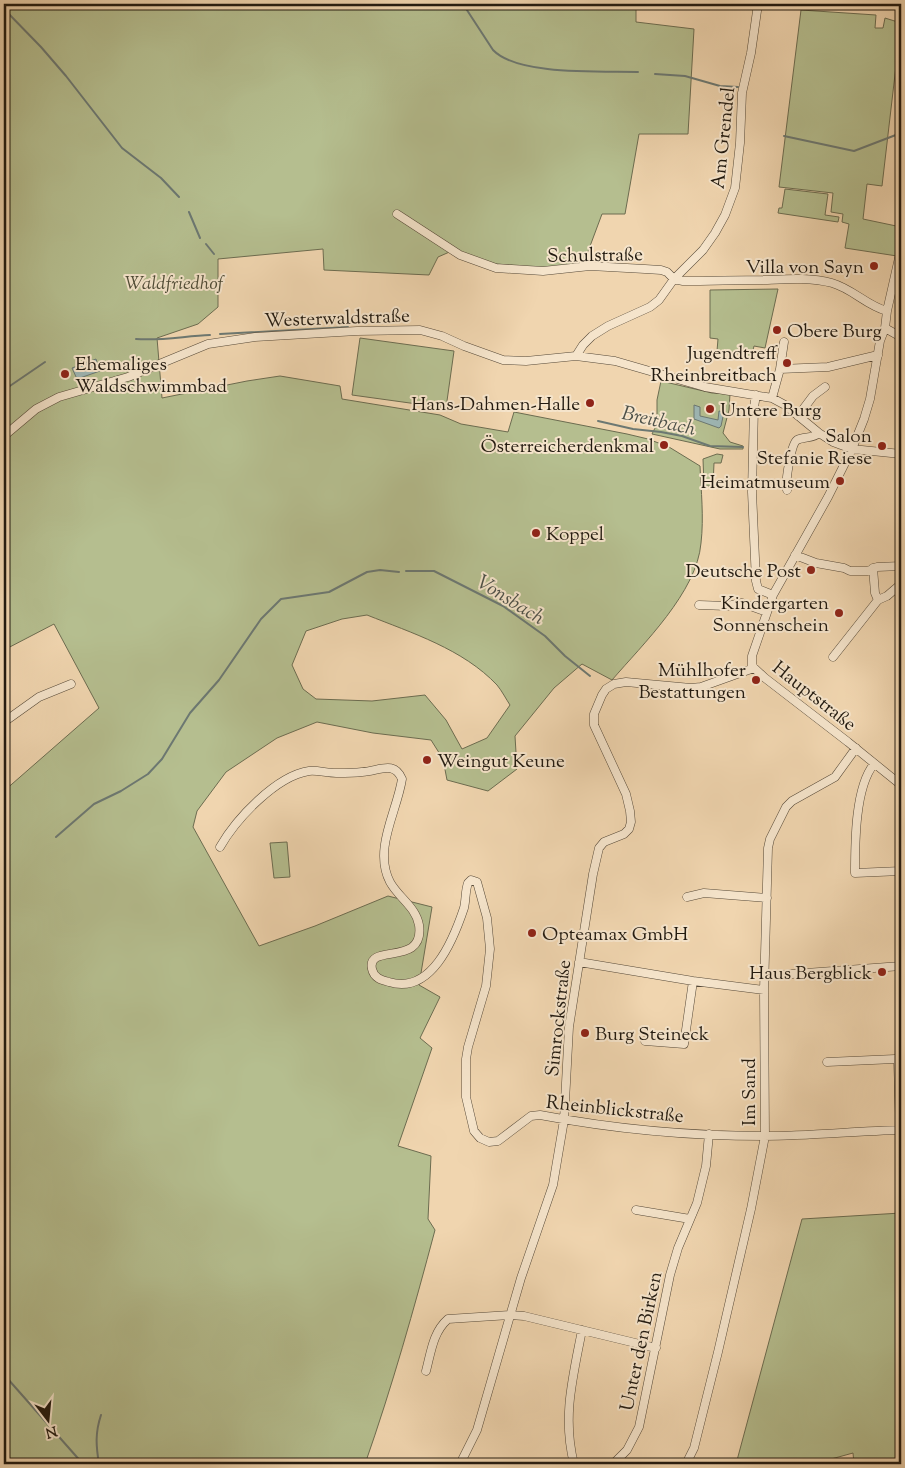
<svg xmlns="http://www.w3.org/2000/svg" width="905" height="1468" viewBox="0 0 905 1468" font-family="'Sorts Mill Goudy',serif">
<rect width="100%" height="100%" fill="#f0d5af"/>
<filter id="stains"><feTurbulence type="fractalNoise" baseFrequency=".004" numOctaves="4"/><feColorMatrix values="0 0 0 0 .2 0 0 0 0 .09 0 0 0 0 .02 0 0 0 .5 -.17"/></filter>
<radialGradient id="worn" r=".72"><stop offset=".6" stop-color="#630" stop-opacity="0"/><stop offset="1" stop-color="#630" stop-opacity=".3"/></radialGradient>
<!-- green -->
<path fill="#b5be8f" stroke="#6c6c50" fill-rule="evenodd" d="M 4,4 L 636,4 L 636,22 L 694,29 L 688,134 L 639,134 L 625,214 L 602,214 L 583,265 L 544,268 L 495,264 L 454,250 L 438,257 L 429,275 L 324,270 L 323,249 L 218,259 L 218,307 L 198,324 L 157,338 L 162,398 L 247,381 L 280,376 L 340,386 L 342,399 L 440,415 L 461,424 L 508,432 L 514,412 L 627,434 L 648,439 L 669,447 L 700,466 C 701,491 704,517 701,543 C 697,592 643,644 612,680 L 582,664 L 554,688 L 515,736 L 517,769 L 488,791 L 447,780 L 443,759 L 431,740 L 373,733 L 317,722 L 277,738 L 226,772 L 197,811 L 193,827 L 259,946 L 315,926 L 388,896 L 432,907 L 419,985 L 440,997 L 420,1038 L 432,1048 L 398,1146 L 431,1156 L 428,1219 L 435,1230 C 414,1309 392,1387 365,1464 L 4,1464 L 4,791 L 99,708 L 54,624 L 4,650 ZM 367,615 C 412,633 463,649 497,685 C 502,691 506,699 510,705 L 487,738 L 462,749 L 446,720 L 425,695 L 372,701 L 316,699 L 303,689 L 292,665 L 306,631 L 342,619 Z
M 801,10 L 876,15 L 875,28 L 883,28 L 885,18 L 901,23 L 882,186 L 867,184 L 863,219 L 901,227 L 897,256 L 845,248 L 849,224 L 842,222 L 843,214 L 831,212 L 833,193 L 779,187 Z
M 785,189 L 828,194 L 825,215 L 839,217 L 838,222 L 778,213 L 779,208 L 782,208 Z
M 778,289 L 765,348 L 754,346 L 751,358 L 732,352 L 717,351 L 718,339 L 710,338 L 710,290 Z
M 360,338 L 454,351 L 446,408 L 352,395 Z
M 661,381 L 712,393 L 730,394 L 729,410 L 723,433 L 730,442 L 743,446 L 743,449 L 720,449 L 652,434 L 657,424 L 657,400 Z
M 717,454 L 723,455 L 721,463 L 714,463 L 713,486 L 704,486 L 703,459 Z
M 287,842 L 290,877 L 274,878 L 270,843 Z
M 901,1213 L 901,1464 L 854,1464 L 853,1453 L 824,1461 L 824,1464 L 736,1464 L 802,1219 Z"/>
<!-- water -->
<path fill="#9db6b4" stroke="#6c7872" d="M 96,359 L 100,371 L 77,379 L 72,368 Z
M 694,405 L 700,407 L 700,416 L 718,420 L 719,411 L 724,412 L 721,426 L 719,428 L 694,419 Z"/>
<g fill="none" stroke-linecap="round" stroke-linejoin="round">
<!-- stream -->
<path stroke="#6c7872" stroke-width="2" d="M 463,4 L 493,50 C 518,76 602,71 638,72
M 4,9 L 41,47 L 66,76 L 122,148 L 161,178 L 179,197
M 655,74 L 685,76 L 720,86 L 738,87
M 784,136 L 854,151 L 901,133
M 189,212 L 200,238
M 206,244 L 214,254
M 220,334 L 348,327
M 136,339 C 161,341 185,336 210,335
M 4,390 L 45,362
M 598,421 L 633,429 L 661,432 L 682,436 L 710,446 L 743,447
M 406,571 L 434,571 L 503,606 L 545,636 L 565,656 L 590,676
M 56,837 L 94,804 L 121,791 L 148,774 L 162,759 L 190,713 L 219,680 L 261,619 L 281,599 L 329,592 L 367,572 L 380,570 L 399,572
M 4,1371 L 7,1378 L 83,1464
M 99,1464 C 96,1446 95,1433 101,1415"/>
<defs>
<path id="minor" d="M 397,214 L 460,255 L 496,268 L 543,271 L 590,266 L 645,269 L 661,270 L 667,272 L 674,279 L 683,281 C 710,281 737,280 764,280 C 787,279 810,277 832,283 C 853,289 867,306 887,311
M 901,249 L 887,311 L 885,328 L 880,341 L 870,399 L 864,419 L 852,449 L 828,497 L 773,595 L 752,656 L 752,666 L 765,678 L 848,742 L 901,785
M 885,328 L 901,337
M 576,356 L 583,345 L 592,336 L 608,326 L 650,307 L 659,300 L 674,279 L 703,250 L 715,233 L 725,215 L 735,188 L 740,143 L 742,93 L 751,53 L 758,4
M 780,369 L 828,367 L 878,355
M 756,395 L 754,407 L 752,492 L 756,581 L 758,589 L 773,595
M 772,398 L 780,369 L 784,342
M 798,416 L 813,396 L 825,387
M 4,436 L 36,409 L 59,397 L 128,377 L 208,344 L 255,337 L 357,331 L 420,330 L 442,336 L 464,346 L 503,360 L 526,361 L 576,356 L 615,361 L 705,387 L 772,398 L 785,405 L 819,433 L 833,442 L 852,449 L 901,454
M 787,490 C 785,482 791,444 797,440 C 804,436 813,439 819,433
M 795,555 L 816,563 L 844,568 L 850,571 L 868,571 L 877,567 L 901,566
M 873,568 L 875,593 L 878,600
M 699,605 L 727,606 L 742,603 L 767,612
M 833,657 L 878,600 L 887,596 L 901,584
M 4,722 L 39,697 L 71,684
M 874,764 C 855,787 855,843 855,873 L 901,871
M 220,847 C 236,819 276,776 309,771 C 317,770 327,773 336,773 C 344,773 354,773 362,772 C 379,771 394,760 402,779 C 397,812 373,849 390,882 C 398,897 416,907 419,925 C 425,968 366,942 372,969 C 374,978 381,980 389,982 C 431,995 453,941 464,908 C 466,900 465,891 468,883 L 471,880 L 477,882 L 487,918 L 490,949 L 486,986 L 468,1047 L 466,1059 L 466,1097 L 474,1131 L 480,1138 L 489,1142 L 498,1141 L 531,1116 L 540,1115 C 614,1129 689,1136 764,1136 C 810,1136 856,1131 901,1130
M 687,897 L 704,893 L 767,898
M 579,962 L 693,981 L 764,990
M 765,976 L 901,966
M 645,1041 L 684,1044 L 693,981
M 827,1062 L 895,1059 L 898,1061 L 900,1130
M 636,1210 L 690,1219
M 426,1371 C 431,1352 433,1332 448,1319 L 510,1315 L 524,1316 L 656,1348
M 460,1464 L 477,1430 L 521,1278 L 553,1185 L 564,1120 L 569,1027 L 593,874 L 599,848 L 604,842 L 624,834 L 629,829 L 631,822 L 630,811 L 626,794 L 594,725 L 594,714 L 602,695 L 606,689 L 614,684 L 626,682 L 691,688 L 701,687 L 754,668
M 574,1464 C 562,1417 573,1377 582,1330
M 613,1464 L 627,1450 L 639,1427 L 670,1275 L 678,1248 L 697,1203 L 706,1166 L 709,1134
M 686,1464 L 694,1448 L 718,1352 L 751,1209 L 765,1136 L 764,990 L 768,848 L 770,839 L 786,807 L 792,801 L 835,777 L 856,748"/>
</defs>
<!-- minor casing -->
<use href="#minor" stroke="#564938" stroke-width="9"/>
<!-- minor -->
<use href="#minor" stroke="#f5e4cb" stroke-width="8"/>
</g>
<!-- markers -->
<g fill="#8f2418" stroke="#f5e4cb" stroke-width="2">
<circle cx="874" cy="266" r="5"/>
<circle cx="777" cy="330" r="5"/>
<circle cx="787" cy="363" r="5"/>
<circle cx="65" cy="374" r="5"/>
<circle cx="590" cy="403" r="5"/>
<circle cx="710" cy="409" r="5"/>
<circle cx="664" cy="445" r="5"/>
<circle cx="882" cy="446" r="5"/>
<circle cx="840" cy="481" r="5"/>
<circle cx="536" cy="533" r="5"/>
<circle cx="811" cy="570" r="5"/>
<circle cx="839" cy="613" r="5"/>
<circle cx="756" cy="680" r="5"/>
<circle cx="427" cy="760" r="5"/>
<circle cx="532" cy="933" r="5"/>
<circle cx="882" cy="972" r="5"/>
<circle cx="585" cy="1033" r="5"/>
</g>
<g text-anchor="middle" stroke-width="4" stroke-linejoin="round" paint-order="stroke">
<!-- street labels -->
<g font-size="19" fill="#221a10" stroke="#f5e4cb">
<text transform="translate(722 138) rotate(-84)" y="7">Am Grendel</text>
<text transform="translate(595 254) rotate(-1)" y="7">Schulstraße</text>
<text transform="translate(337 317) rotate(-2)" y="7">Westerwaldstraße</text>
<text transform="translate(815 695) rotate(38)" y="7">Hauptstraße</text>
<text transform="translate(557 1018) rotate(-84)" y="7">Simrockstraße</text>
<text transform="translate(748 1092) rotate(-90)" y="7">Im Sand</text>
<text transform="translate(615 1108) rotate(6)" y="7">Rheinblickstraße</text>
<text transform="translate(640 1341) rotate(-78)" y="7">Unter den Birken</text>
</g>
<!-- poi labels -->
<g font-size="19" fill="#221a10" stroke="#f5e4cb" text-anchor="end">
<text x="864" y="273">Villa von Sayn</text>
<text x="787" y="337" text-anchor="start">Obere Burg</text>
<text x="777" y="359">Jugendtreff<tspan x="777" dy="22">Rheinbreitbach</tspan></text>
<text x="75" y="370" text-anchor="start">Ehemaliges<tspan x="75" dy="22">Waldschwimmbad</tspan></text>
<text x="580" y="410">Hans-Dahmen-Halle</text>
<text x="720" y="416" text-anchor="start">Untere Burg</text>
<text x="872" y="442">Salon<tspan x="872" dy="22">Stefanie Riese</tspan></text>
<text x="654" y="452">Österreicherdenkmal</text>
<text x="830" y="488">Heimatmuseum</text>
<text x="546" y="540" text-anchor="start">Koppel</text>
<text x="801" y="577">Deutsche Post</text>
<text x="829" y="609">Kindergarten<tspan x="829" dy="22">Sonnenschein</tspan></text>
<text x="746" y="676">Mühlhofer<tspan x="746" dy="22">Bestattungen</tspan></text>
<text x="437" y="767" text-anchor="start">Weingut Keune</text>
<text x="542" y="940" text-anchor="start">Opteamax GmbH</text>
<text x="872" y="979">Haus Bergblick</text>
<text x="595" y="1040" text-anchor="start">Burg Steineck</text>
</g>
<!-- park labels -->
<g font-size="19" font-style="italic" fill="#4e4b36" stroke="#f5e4cb">
<text x="174" y="289">Waldfriedhof</text>
</g>
<!-- water labels -->
<g font-size="20" font-style="italic" fill="#4d5149" stroke="#f5e4cb">
<text transform="translate(659 420) rotate(13)" y="7">Breitbach</text>
<text transform="translate(511 599) rotate(32)" y="7">Vonsbach</text>
</g>
</g>
<!-- margin -->
<rect width="905" height="1468" fill="none" stroke="#f0d5af" stroke-width="20"/>
<rect x="5" y="5" width="895" height="1458" fill="none" stroke="#221a10" stroke-width="2.5"/>
<rect x="10" y="10" width="885" height="1448" fill="none" stroke="#221a10"/>
<!-- north arrow -->
<g transform="translate(48 1420) rotate(164)" stroke="#f5e4cb" stroke-width="4" paint-order="stroke">
<path d="M0-4L9 19L0 12L-9 19Z" fill="#221a10"/>
<text y="-8" font-size="14" font-weight="bold" text-anchor="middle" fill="#221a10">N</text>
</g>
<rect width="100%" height="100%" filter="url(#stains)"/>
<rect width="100%" height="100%" fill="url(#worn)"/>
</svg>
